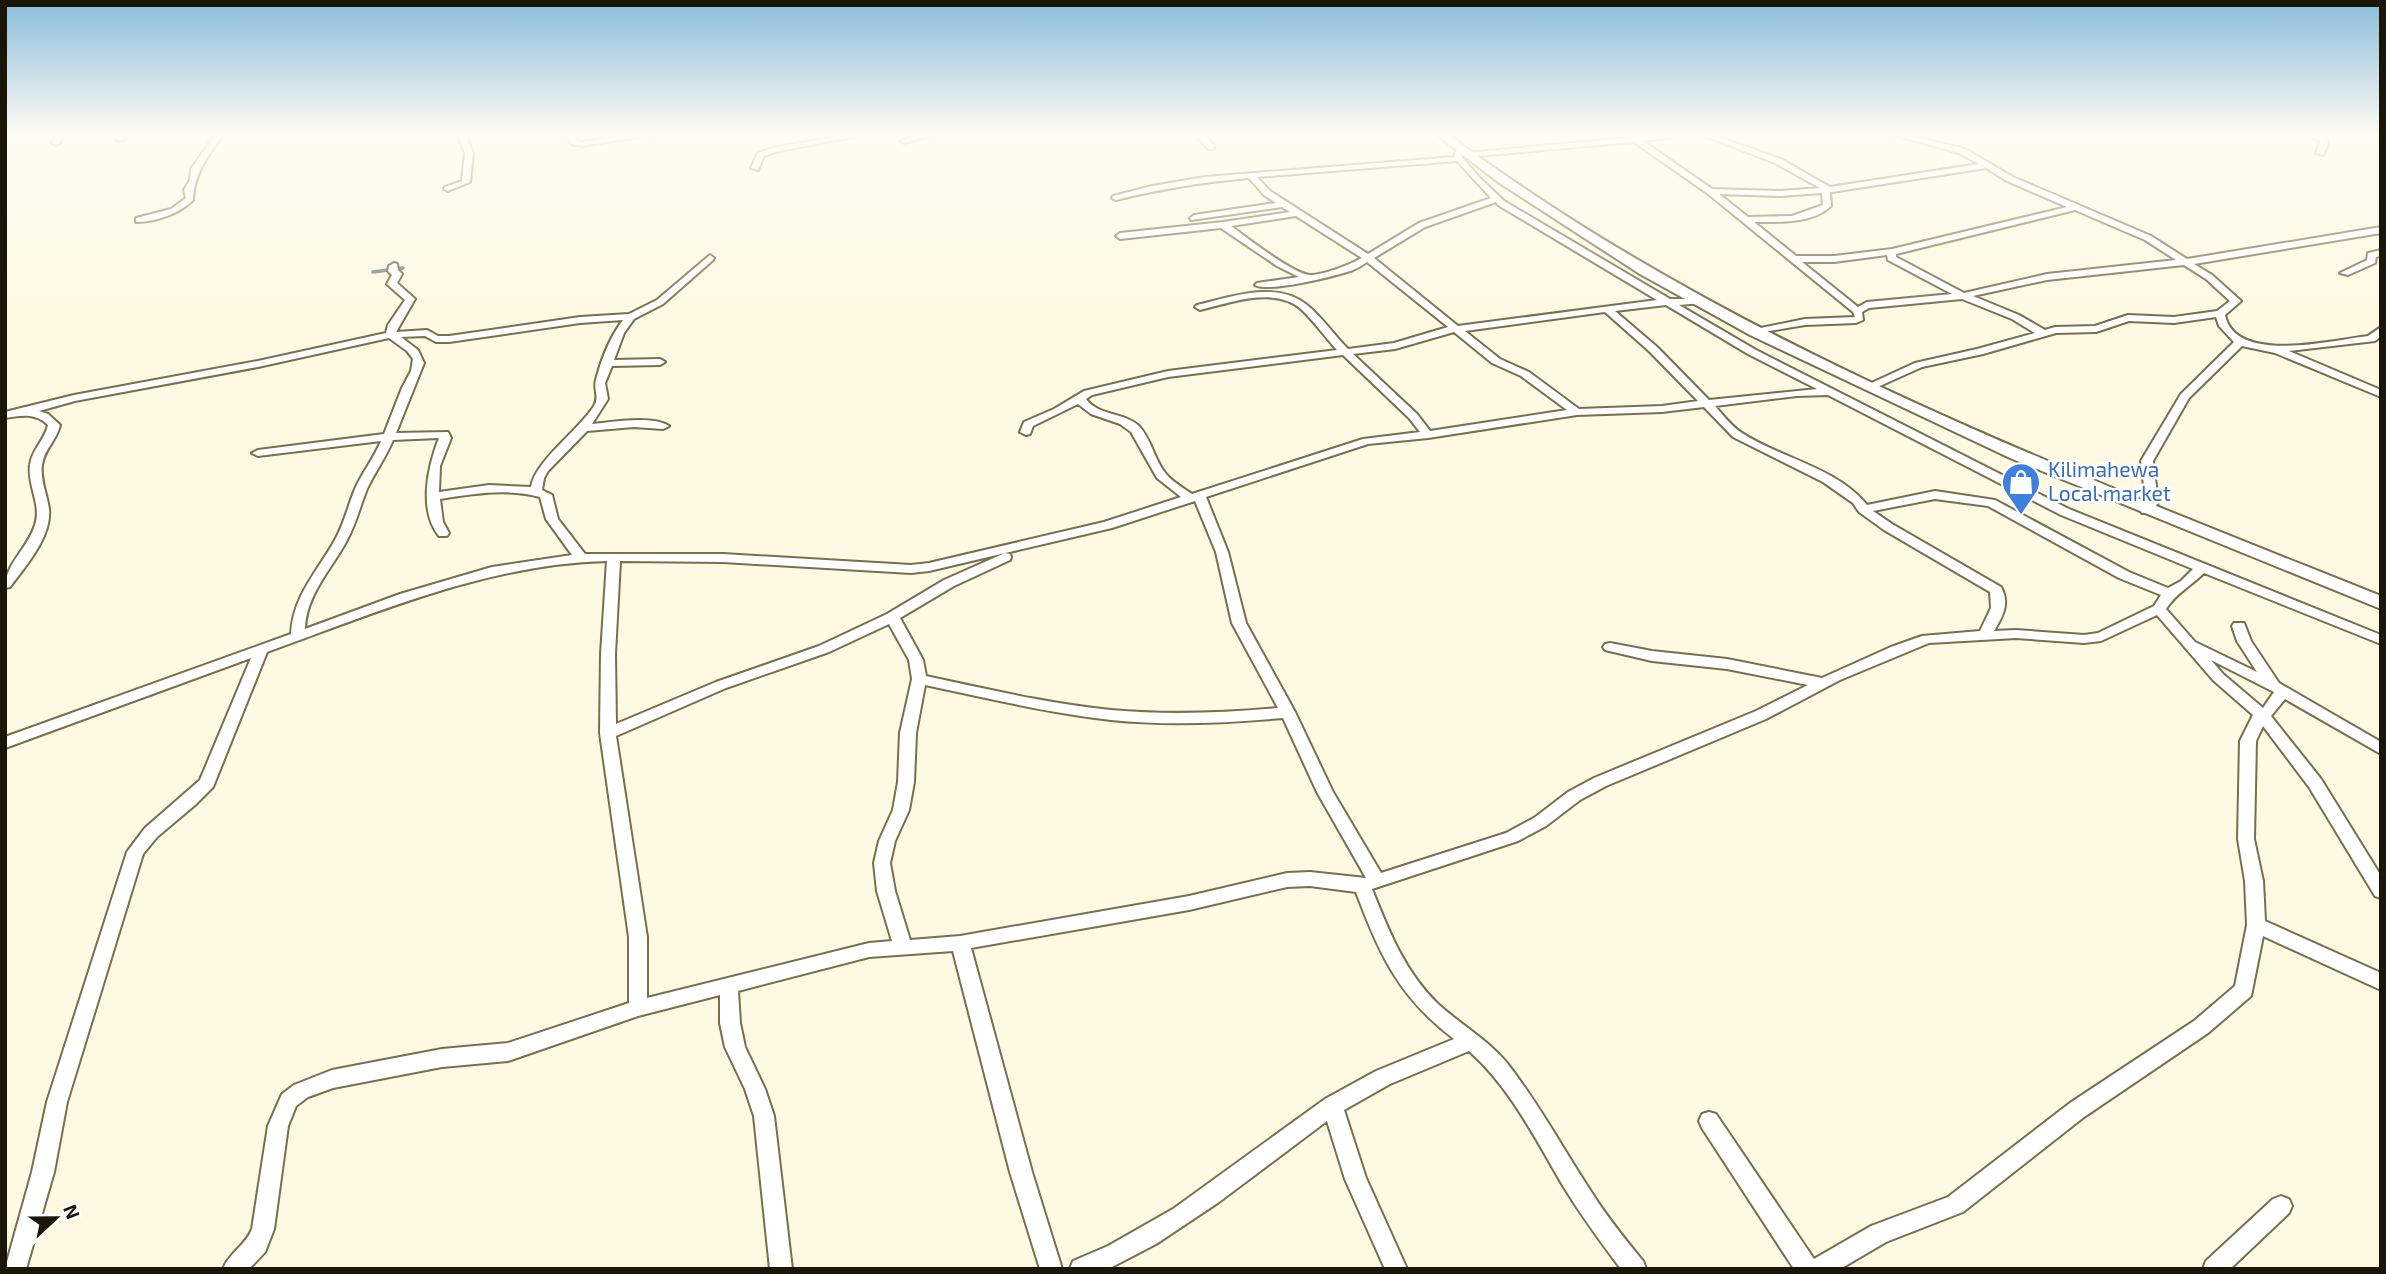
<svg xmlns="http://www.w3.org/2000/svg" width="2386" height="1274" viewBox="0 0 2386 1274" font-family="'Exo 2',sans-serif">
<rect width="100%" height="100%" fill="#fef9e3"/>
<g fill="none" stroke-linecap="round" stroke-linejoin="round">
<!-- stream -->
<path stroke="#73908e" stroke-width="3.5" d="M 373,272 L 403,268"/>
<defs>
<path id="street" d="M 55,135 L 63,135 L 60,143 L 56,145 L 52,143 Z
M 113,135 L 121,135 L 125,139 L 118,141 Z
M 215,135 L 223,135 C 207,157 194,174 193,200 C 179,214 156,222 136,222 L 136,218 L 171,209 L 186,198 L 184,190 L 190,180 L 191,169 Z
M 458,135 L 466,135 L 473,153 L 470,182 L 448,191 L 444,189 L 445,187 L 462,181 L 465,153 Z
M 568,135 L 576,135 L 577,141 L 582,142 L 630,135 L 650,135 L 582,146 L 571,144 Z
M 845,135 L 862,135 L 775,152 L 764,156 L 758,170 L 751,168 L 758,153 L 773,148 Z
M 919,135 L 932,135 L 904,143 L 900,141 Z
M 1196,135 L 1204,135 L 1214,145 L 1214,149 L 1208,149 Z
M 1659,135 L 1688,135 L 1643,141 L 1712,189 L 1781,191 L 1820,188 L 1775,163 L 1702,135 L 1713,135 L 1781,159 L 1830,187 L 1979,164 L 1959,153 L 1894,135 L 1907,135 L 1965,149 L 2013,177 L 2151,236 L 2187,259 L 2381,227 L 2381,233 L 2194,264 L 2212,275 L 2241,301 L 2225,315 C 2235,365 2333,340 2368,336 L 2381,327 L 2381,336 L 2375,341 L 2289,351 L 2381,390 L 2381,397 L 2275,353 L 2242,346 L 2189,398 L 2153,461 L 2158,503 L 2150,513 L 2142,513 L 2140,510 L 2146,503 L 2141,461 L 2181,394 L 2234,342 L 2219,326 L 2216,317 L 2174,323 L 2129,321 L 2096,332 L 2056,333 L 1983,354 L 1922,367 L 1871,390 L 1866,387 L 1867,385 L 1915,363 L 1977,349 L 2035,333 L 2012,319 L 1962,299 L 1869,308 L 1862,312 L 1863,320 L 1856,323 L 1805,325 L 1751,334 L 1751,330 L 1805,319 L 1855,317 L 1853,312 L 1707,193 L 1634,142 L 1466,157 L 1462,155 L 1466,153 ZM 1986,168 L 2007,181 L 2067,207 L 1892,249 L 1834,256 L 1796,256 L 1754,222 C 1778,222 1812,224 1831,206 L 1830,192 L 1832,192 ZM 1822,193 L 1823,205 L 1792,216 L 1748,217 L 1719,194 L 1781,196 ZM 2075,210 L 2145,240 L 2176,260 L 2047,274 L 1964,293 L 1896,257 L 1896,254 ZM 1887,255 L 1888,260 L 1952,294 L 1867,302 L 1858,307 L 1802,262 L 1834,262 ZM 2184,265 L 2206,279 L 2230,301 L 2217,311 L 2174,317 L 2128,315 L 2095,326 L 2055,327 L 2045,330 L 2019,315 L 1973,296 L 2047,280 Z
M 2306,135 L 2317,135 L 2326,138 L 2328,145 L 2323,155 L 2316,153 L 2320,141 Z
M 1457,149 L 1463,149 L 1461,156 L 1479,177 L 1504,201 L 1670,299 L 1702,299 L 1702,303 L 1679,305 L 1756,350 L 2069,509 L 2381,635 L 2381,644 L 2204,573 C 2191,586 2176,593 2166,609 L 2195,642 L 2257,672 L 2237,641 L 2232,626 L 2234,623 L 2244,623 L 2251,641 L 2279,683 L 2381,742 L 2381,754 L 2285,699 L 2271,716 L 2321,779 L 2381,876 L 2381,898 L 2375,896 L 2309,787 L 2263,726 L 2256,741 L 2254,839 L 2263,881 L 2265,921 L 2381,973 L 2381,990 L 2263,936 L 2251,996 L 2208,1033 L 2084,1117 L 1963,1212 L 1886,1242 L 1840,1269 L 1794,1269 L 1702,1128 L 1699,1121 L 1702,1114 L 1709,1112 L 1716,1114 L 1814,1259 L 1871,1226 L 1948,1197 L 2070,1103 L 2194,1021 L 2235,986 L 2247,925 L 2245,881 L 2238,839 L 2240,741 L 2253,715 L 2213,680 L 2157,615 L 2101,641 L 2084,643 L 2016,638 L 1929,643 L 1840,680 L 1766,719 L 1606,786 L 1580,800 L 1546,826 L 1518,841 L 1372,889 C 1389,932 1405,972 1438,1004 C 1461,1025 1487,1039 1507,1063 C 1539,1104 1563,1149 1592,1193 C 1607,1217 1625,1239 1643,1261 L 1646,1269 L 1621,1269 C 1600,1241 1580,1214 1562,1184 C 1535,1138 1509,1086 1469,1051 L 1390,1084 L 1344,1110 L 1366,1178 L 1407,1269 L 1385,1269 L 1345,1179 L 1327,1121 L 1219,1202 L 1156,1244 L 1108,1269 L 1070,1269 L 1073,1261 L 1108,1246 L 1173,1209 L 1325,1099 L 1376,1071 L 1454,1039 C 1399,997 1380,956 1356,892 L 1310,886 L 1287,887 L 1189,910 L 971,948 L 1032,1172 L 1062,1269 L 1040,1269 L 1010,1172 L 953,951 L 869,957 L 738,991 L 740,1023 L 745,1047 L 765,1089 L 774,1116 L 792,1269 L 770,1269 L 754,1116 L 745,1089 L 725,1047 L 720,1023 L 720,995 L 638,1016 L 508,1061 L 442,1067 L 333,1088 L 308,1097 L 296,1106 L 288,1126 L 274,1229 L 265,1252 L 249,1269 L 223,1269 C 229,1253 246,1245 252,1229 L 268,1126 L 282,1094 L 294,1085 L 332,1070 L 442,1049 L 508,1043 L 629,1003 L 629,937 L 600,733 L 601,654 L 607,561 C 488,564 378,612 267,652 L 213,787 L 195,805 L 157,837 L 143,854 L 67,1102 L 54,1172 L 26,1269 L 5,1269 L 32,1172 L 47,1102 L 127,852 L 145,828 L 200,780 L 251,658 L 5,748 L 5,737 L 291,634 C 293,596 317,572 335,540 C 344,524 348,506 355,489 C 362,473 374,458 381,441 L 258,456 L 252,453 L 258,450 L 384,434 L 402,388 L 411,371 L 413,359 L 407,351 L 389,338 L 258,367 L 75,401 L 39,411 L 48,414 L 60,425 C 57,440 44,449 42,465 C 40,480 47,494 49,509 C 52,536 26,566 10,587 L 5,588 C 5,564 28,548 35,525 C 42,505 27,485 30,465 C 32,449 45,440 48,425 C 36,413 22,415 5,418 L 5,412 L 74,395 L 258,361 L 386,333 L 388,325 L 405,300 L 387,284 L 392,275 L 388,271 L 389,266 L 394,263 L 397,264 L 398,270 L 402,274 L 397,283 L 415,299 L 396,332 L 427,330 L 438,336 L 449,336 L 580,317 L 629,314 L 657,300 L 710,255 L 714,258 L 713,260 L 663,304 L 634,319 L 624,333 L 614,360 L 660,359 L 665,362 L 660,365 L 612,366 L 605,383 L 608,399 L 592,424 C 612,422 653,415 669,426 L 663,429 L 634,427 L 587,431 L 548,471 L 544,478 L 542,490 L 552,495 L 558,519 L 585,554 L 723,554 L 911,565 L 929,563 L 1104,522 L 1181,497 L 1157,478 L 1131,432 L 1120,424 L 1091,414 L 1078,404 L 1033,426 L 1030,434 L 1026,435 L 1020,432 L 1024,422 L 1054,409 L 1084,391 L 1168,371 L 1337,350 C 1325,337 1314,321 1301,309 C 1274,286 1230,303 1200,310 L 1195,307 L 1197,305 C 1230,297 1277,280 1307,305 C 1322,317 1334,335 1348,349 L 1394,343 L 1448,327 L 1367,262 C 1363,265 1358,268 1353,270 C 1336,276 1268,293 1255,285 L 1257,283 L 1299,277 L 1277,266 L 1221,228 L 1120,239 L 1116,236 L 1120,233 L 1223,222 L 1290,212 L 1282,207 L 1191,220 L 1190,218 L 1194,215 L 1276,203 L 1264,195 L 1249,178 C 1203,182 1160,189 1116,200 L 1112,198 L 1113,196 L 1152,186 L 1205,177 L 1454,157 ZM 1457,161 L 1491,198 L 1419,223 L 1368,254 L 1270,191 L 1257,177 ZM 1496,202 L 1498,205 L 1657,300 L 1458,326 L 1374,258 L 1425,227 ZM 1296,216 L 1362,258 C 1349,265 1324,275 1310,275 C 1293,274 1246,237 1231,226 ZM 1666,305 L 1748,354 L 1817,389 L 1709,400 L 1657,347 L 1615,311 ZM 1605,312 L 1649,351 L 1698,401 L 1662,406 L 1579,409 L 1529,372 L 1500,359 L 1465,331 ZM 623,320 C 610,337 601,360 596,380 C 593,389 600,397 594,406 C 578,431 535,461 531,487 L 489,485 L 439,492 L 440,466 L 451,438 L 448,432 L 396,433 L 424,363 L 418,350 L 401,337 L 425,336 L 436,342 L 449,342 L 580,323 ZM 1454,332 L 1492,363 L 1521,376 L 1567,410 L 1430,431 L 1417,414 L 1353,354 L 1395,349 ZM 1343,355 L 1409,418 L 1420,432 L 1363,439 L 1192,494 C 1183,488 1173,482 1166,474 C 1154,460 1152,440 1139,426 C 1124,412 1098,416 1086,399 L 1092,395 L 1168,377 ZM 1828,395 L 2061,515 L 2193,569 L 2181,581 L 2168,588 L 2129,572 L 1995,500 L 1935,491 L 1867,505 C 1836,467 1782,459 1742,433 C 1732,427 1723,415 1715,406 L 1797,396 ZM 1704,407 L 1733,437 L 1823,482 L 1853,503 L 1859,512 L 1884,530 L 1990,592 L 1991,608 L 1980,631 L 1922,636 L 1891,647 L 1822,678 L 1727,659 L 1652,651 L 1610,643 L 1605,644 L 1603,647 L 1605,650 L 1652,661 L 1727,669 L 1808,685 L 1756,711 L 1594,778 L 1568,792 L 1534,818 L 1506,833 L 1381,873 L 1333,792 L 1295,712 L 1246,623 L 1228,552 L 1206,497 L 1368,444 L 1428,438 L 1577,415 L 1662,412 ZM 439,438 C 428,466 418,510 439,536 L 447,536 L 449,533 L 443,522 L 440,499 C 473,494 508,488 540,497 L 546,519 L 572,555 L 492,567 L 400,594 L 305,629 C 306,594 332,569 347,540 C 356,524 360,506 367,489 C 375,472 386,457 393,440 ZM 1935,499 L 1988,506 L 2119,578 L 2161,595 L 2154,606 L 2098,633 L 2084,635 L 2016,630 L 1994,631 C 2003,616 2010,603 2001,587 L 1892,524 L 1873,511 ZM 1195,501 L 1216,552 L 1232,623 L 1278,708 C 1223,713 1167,715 1111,710 C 1049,704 987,689 926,676 L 923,660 L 900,618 L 954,586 L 1010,560 L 1011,557 L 1010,554 L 1005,553 L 944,580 L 887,614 L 819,646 L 716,682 L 616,724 L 615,654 L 620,561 L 723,562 L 911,573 L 929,571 L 1112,528 ZM 889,624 L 909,660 L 912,679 L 900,733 L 898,782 L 893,810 L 879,841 L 874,863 L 877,891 L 892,941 L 869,943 L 647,998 L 647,937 L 616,736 L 726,688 L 829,652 ZM 2211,660 L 2274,692 L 2263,708 L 2223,674 ZM 925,685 C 987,698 1048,713 1111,720 C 1168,726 1226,723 1283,718 L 1317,792 L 1366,878 L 1310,872 L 1287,873 L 1189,896 L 960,936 L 910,940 L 895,891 L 890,863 L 895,841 L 909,810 L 914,782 L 916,733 Z
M 2381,250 L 2381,256 L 2376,257 L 2375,263 L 2348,275 L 2340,273 L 2367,260 L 2368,253 Z
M 2281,1196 L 2289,1199 L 2292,1206 L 2289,1213 L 2230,1269 L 2203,1269 L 2206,1261 L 2273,1199 Z"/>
<path id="secondary" d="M 1437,135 L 1449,135 C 1729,344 2059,467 2381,596 L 2381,609 L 2010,458 L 1750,335 L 1640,274 L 1498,182 Z"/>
</defs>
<!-- street casing -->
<use href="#street" stroke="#776f4e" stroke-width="4"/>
<!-- secondary casing -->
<use href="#secondary" stroke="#776f4e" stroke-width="4"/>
<!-- street -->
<use href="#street" fill="#fff" fill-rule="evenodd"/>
<!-- secondary -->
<use href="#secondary" fill="#fff" fill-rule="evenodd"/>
</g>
<!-- sky -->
<linearGradient id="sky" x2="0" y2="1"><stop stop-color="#89bbdb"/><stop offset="0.43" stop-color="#fffcf2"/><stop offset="1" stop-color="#fffcf2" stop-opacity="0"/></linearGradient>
<rect width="2386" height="313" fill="url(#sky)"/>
<!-- icons -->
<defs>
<symbol id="shop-pin" viewBox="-11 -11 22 30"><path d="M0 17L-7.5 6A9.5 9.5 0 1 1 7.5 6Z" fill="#3f7fe0" stroke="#fff"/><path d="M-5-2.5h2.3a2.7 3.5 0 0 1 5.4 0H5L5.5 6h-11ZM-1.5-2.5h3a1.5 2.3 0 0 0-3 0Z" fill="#fff"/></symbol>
</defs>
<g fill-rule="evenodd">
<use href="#shop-pin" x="1999" y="460" width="44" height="60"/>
</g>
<g text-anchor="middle" stroke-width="5" stroke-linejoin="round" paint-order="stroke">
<!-- shop labels -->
<g font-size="21" fill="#366cbe" stroke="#fff" text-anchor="start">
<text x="2048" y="477">Kilimahewa<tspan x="2048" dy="24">Local market</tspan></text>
</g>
</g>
<!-- border -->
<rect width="2386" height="1274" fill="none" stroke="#191608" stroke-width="14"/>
<!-- north arrow -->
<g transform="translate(56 1218) rotate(68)" stroke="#ffffff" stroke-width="5" paint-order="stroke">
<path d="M0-5L12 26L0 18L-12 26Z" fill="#191608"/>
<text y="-10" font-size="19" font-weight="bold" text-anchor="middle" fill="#191608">N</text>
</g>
</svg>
